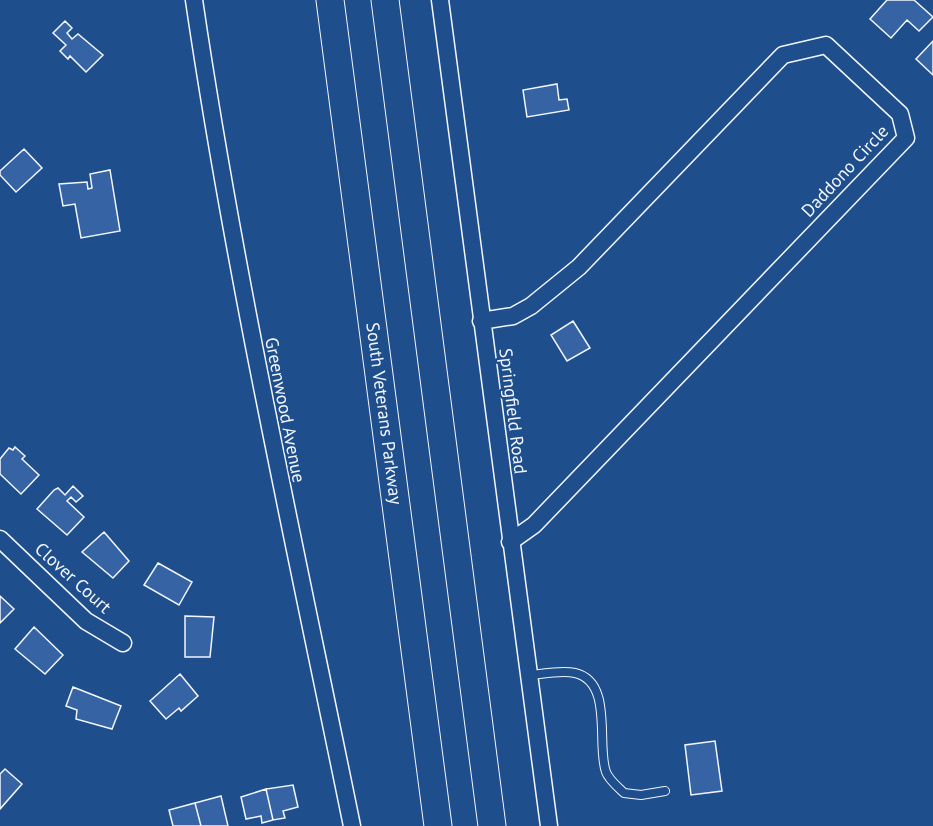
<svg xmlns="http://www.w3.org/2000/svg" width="933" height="826" viewBox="0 0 933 826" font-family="'PT Sans',sans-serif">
<rect width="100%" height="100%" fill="#1f4e8c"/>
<!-- building -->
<path fill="#3563a3" stroke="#f2f6ff" stroke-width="1.5" d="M 887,0 L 914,0 L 933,17 L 919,31 L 907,20 L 891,38 L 870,19 Z
M 65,21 L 72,28 L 67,33 L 72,39 L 78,34 L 103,55 L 86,72 L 70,56 L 68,59 L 60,51 L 66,45 L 53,33 Z
M 933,41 L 933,75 L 916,59 Z
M 557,84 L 559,100 L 567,99 L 569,110 L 527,117 L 523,90 Z
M 24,149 L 42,168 L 16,192 L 0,175 L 0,171 Z
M 110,170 L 120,231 L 81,238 L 75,204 L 63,206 L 59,184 L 87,182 L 88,189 L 92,188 L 90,174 Z
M 573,321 L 590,348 L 567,361 L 551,335 Z
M 15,447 L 25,456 L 22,459 L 39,475 L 21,494 L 0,474 L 0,459 L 9,448 L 13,450 Z
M 73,486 L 83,496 L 76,502 L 71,497 L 67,501 L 84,517 L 67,535 L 37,509 L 54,490 L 58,488 L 65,495 Z
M 104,532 L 129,561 L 113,578 L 82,552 Z
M 158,563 L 192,582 L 179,605 L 144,585 Z
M 0,596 L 14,609 L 0,623 Z
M 185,616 L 214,617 L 210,657 L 185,657 Z
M 34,627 L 63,655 L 45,674 L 15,649 Z
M 180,674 L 198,696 L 181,711 L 179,708 L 166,719 L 150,701 Z
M 73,687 L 121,706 L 112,729 L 76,719 L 77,710 L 66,706 Z
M 715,741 L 722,791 L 691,795 L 685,745 Z
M 5,769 L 22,784 L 0,809 L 0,774 Z
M 293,785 L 298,807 L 283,811 L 285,818 L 273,820 L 266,789 Z
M 266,789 L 273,820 L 262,823 L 261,816 L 246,819 L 241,797 Z
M 221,796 L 228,826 L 201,826 L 195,803 Z
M 195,803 L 201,826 L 173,826 L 169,810 Z"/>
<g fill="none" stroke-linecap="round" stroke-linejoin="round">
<defs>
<path id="service" d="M 529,675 C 543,674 561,670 575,673 C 614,682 596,745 606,772 C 609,780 618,787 624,793 L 641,795 L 665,791"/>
<path id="minor" d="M 194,0 C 235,278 296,551 352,826
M 440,0 L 549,826
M 481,321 L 513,316 L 531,306 L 579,267 L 783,55 L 826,45 L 900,114 L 906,138 L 534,525 L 510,542
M 0,539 L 86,621 L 123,643"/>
<g id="trunk">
<path id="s1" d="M 330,0 L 438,826"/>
<path d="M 385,0 L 492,826"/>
</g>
</defs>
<!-- service casing -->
<use href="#service" stroke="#f2f6ff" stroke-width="10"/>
<!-- minor casing -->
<use href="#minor" stroke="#f2f6ff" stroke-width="19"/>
<!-- trunk casing -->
<use href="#trunk" stroke="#f2f6ff" stroke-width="29"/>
<!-- service -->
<use href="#service" stroke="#1f4e8c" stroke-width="8"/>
<!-- minor -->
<use href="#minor" stroke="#1f4e8c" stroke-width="16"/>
<!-- trunk -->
<use href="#trunk" stroke="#1f4e8c" stroke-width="27"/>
</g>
<g text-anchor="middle" stroke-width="4.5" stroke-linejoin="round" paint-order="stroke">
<!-- street labels -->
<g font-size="18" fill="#f2f6ff" stroke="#1f4e8c">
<text transform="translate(845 171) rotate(-47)" y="6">Daddono Circle</text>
<text transform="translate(285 410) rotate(79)" y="6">Greenwood Avenue</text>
<text transform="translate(513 411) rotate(83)" y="6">Springfield Road</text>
<text dy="6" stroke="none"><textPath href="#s1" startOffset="417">South Veterans Parkway</textPath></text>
<text transform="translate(73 578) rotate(42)" y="6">Clover Court</text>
</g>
</g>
</svg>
